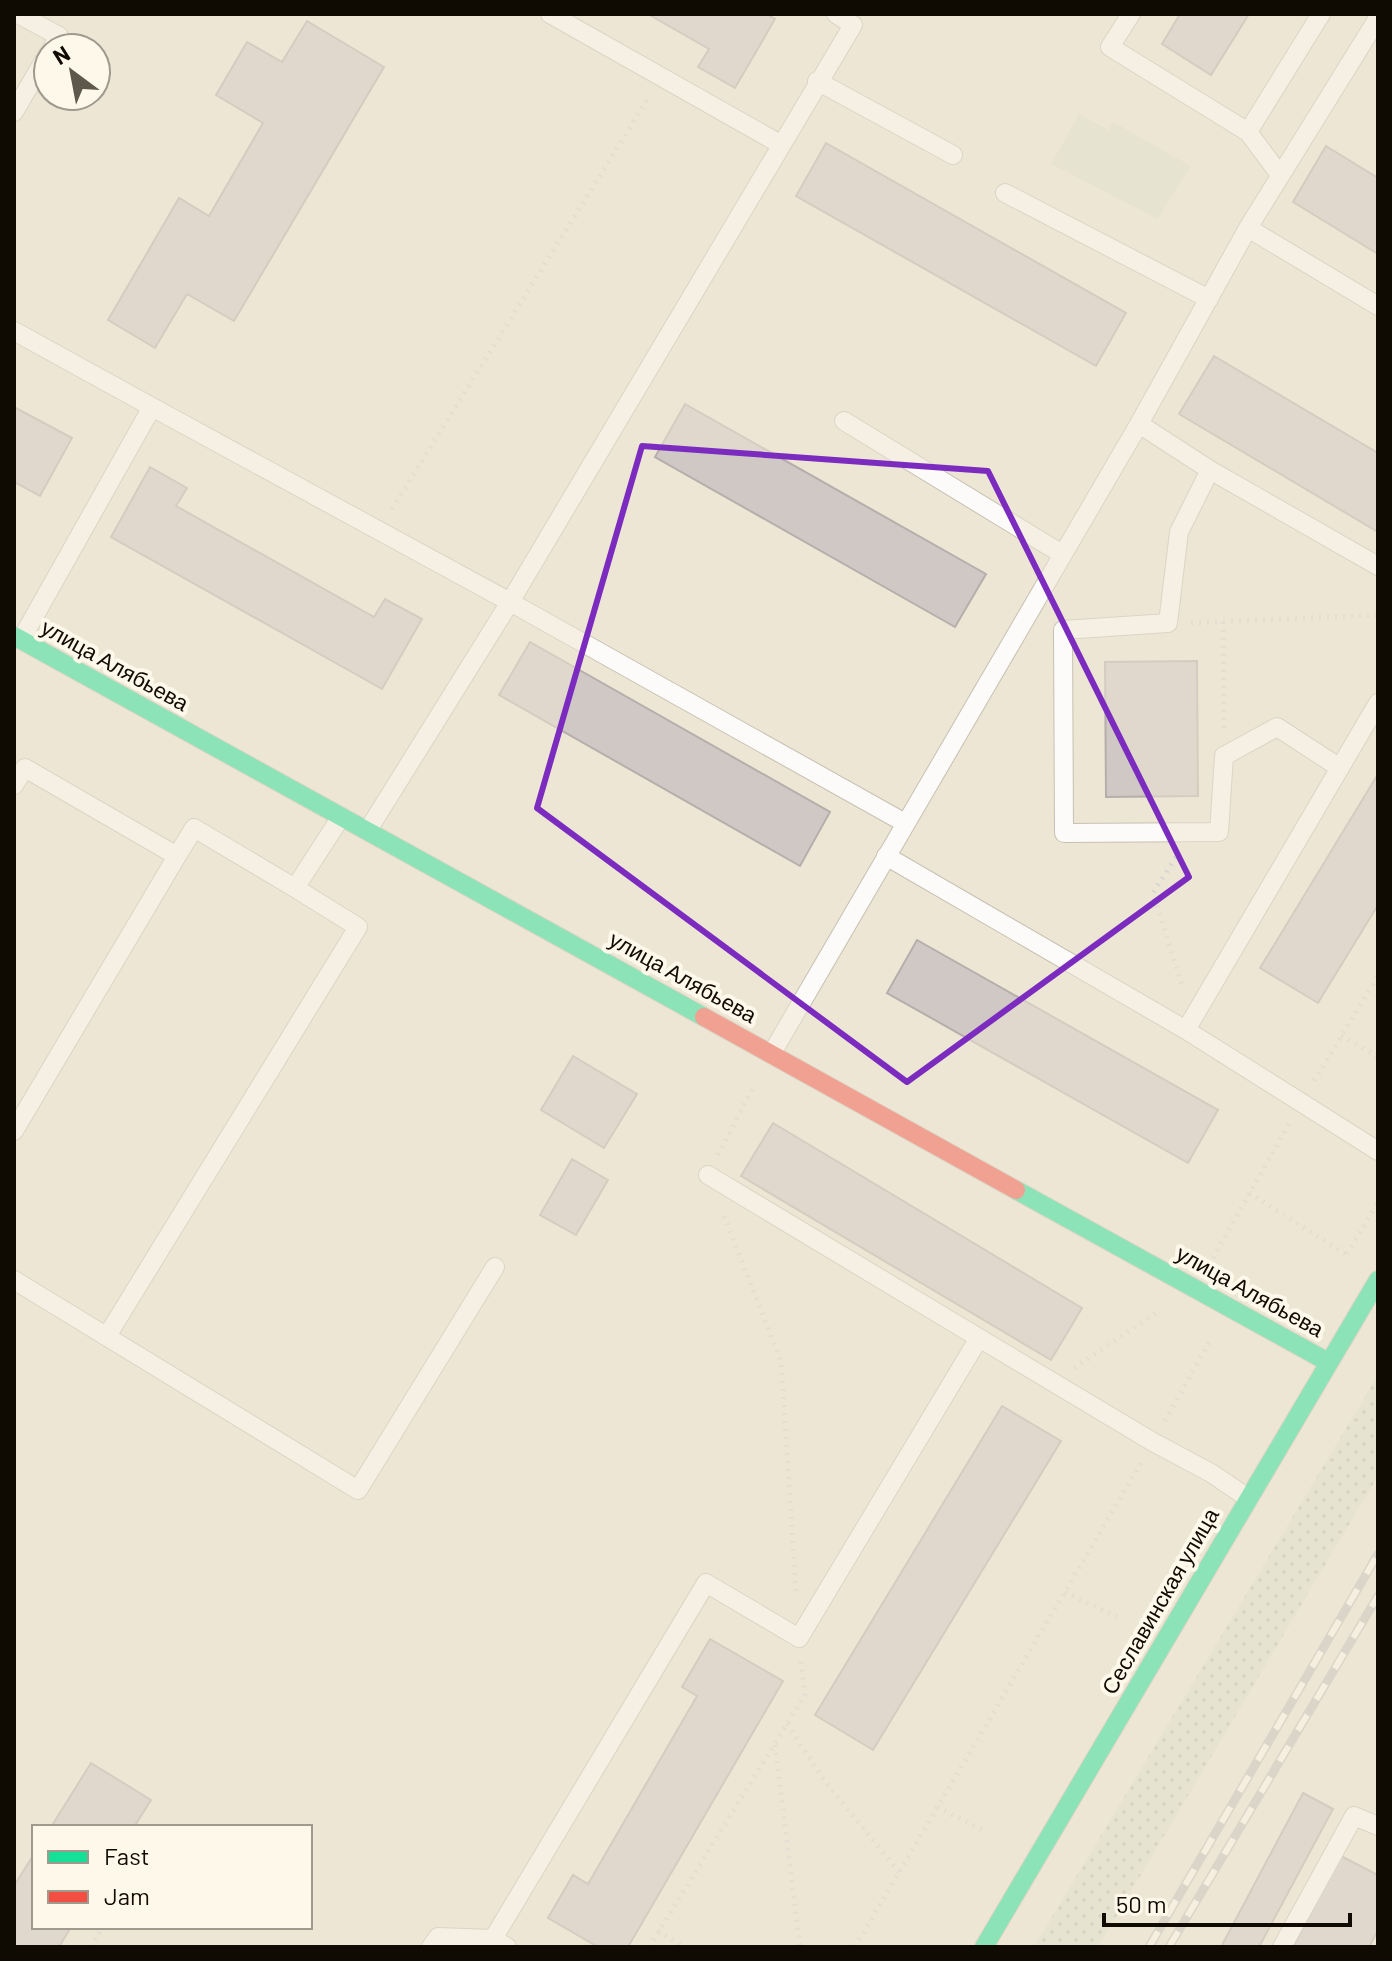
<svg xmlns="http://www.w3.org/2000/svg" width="1392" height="1961" viewBox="0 0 1392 1961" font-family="Barlow,sans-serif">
<defs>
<pattern id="grass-dots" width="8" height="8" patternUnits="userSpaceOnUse" patternTransform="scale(2)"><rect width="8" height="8" fill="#dce0cc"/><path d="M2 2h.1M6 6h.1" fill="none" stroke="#bcbfae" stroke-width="1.8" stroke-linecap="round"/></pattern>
</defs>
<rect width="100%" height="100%" fill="#eee6d4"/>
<!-- grass -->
<path fill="url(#grass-dots)" d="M 1378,1375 L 1378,1476 L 1098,1947 L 1034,1947 Z"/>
<!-- green -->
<path fill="#dce0cc" d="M 1079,114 L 1109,130 L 1113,122 L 1191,166 L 1158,219 L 1051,164 Z"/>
<!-- building -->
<path fill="#d0c8c5" stroke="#b6aeab" stroke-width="2" d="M 648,14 L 766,14 L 775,19 L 735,88 L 698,67 L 709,49 Z
M 1180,14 L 1249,14 L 1211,75 L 1162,44 Z
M 307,21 L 384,67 L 234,321 L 187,294 L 155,348 L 108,320 L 179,198 L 209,216 L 263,123 L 216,95 L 247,42 L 282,62 Z
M 826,143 L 1126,313 L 1096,366 L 796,196 Z
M 1326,146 L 1378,178 L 1378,254 L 1293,202 Z
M 1214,356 L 1378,453 L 1378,532 L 1179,414 Z
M 685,404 L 986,574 L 955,627 L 655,457 Z
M 14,407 L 72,438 L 40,496 L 14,482 Z
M 150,467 L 187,488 L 176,506 L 374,617 L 385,599 L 422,619 L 382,689 L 111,537 Z
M 530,642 L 830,812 L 800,866 L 499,695 Z
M 1197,661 L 1198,796 L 1106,797 L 1105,662 Z
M 1378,774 L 1378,905 L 1318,1003 L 1260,968 Z
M 917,940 L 1218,1110 L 1188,1163 L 887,993 Z
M 573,1056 L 637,1094 L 604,1148 L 541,1110 Z
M 773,1123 L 1082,1308 L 1051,1360 L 741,1176 Z
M 572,1159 L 608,1180 L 576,1235 L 540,1215 Z
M 1002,1406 L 1061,1441 L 873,1750 L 815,1715 Z
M 710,1639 L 783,1681 L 628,1947 L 598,1947 L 548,1918 L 573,1875 L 588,1884 L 697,1696 L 682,1687 Z
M 91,1763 L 151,1800 L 134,1827 L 51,1827 Z
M 1303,1793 L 1333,1809 L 1259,1947 L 1221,1947 Z
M 34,1854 L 34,1927 L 71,1927 L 59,1947 L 14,1947 L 14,1886 Z
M 1341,1856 L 1378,1875 L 1378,1930 L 1369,1947 L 1293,1947 Z"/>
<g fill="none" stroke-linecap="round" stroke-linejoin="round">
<defs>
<path id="lane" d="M 18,14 L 59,36 L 52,48
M 550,14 L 780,144
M 1131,14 L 1110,47 L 1248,132 L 1280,175
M 817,81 L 953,155
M 14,112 L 48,54
M 1248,132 L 1321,14
M 1005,193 L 1209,299
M 1248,228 L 1378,306
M 14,331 L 152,407
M 844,421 L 1062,554
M 1139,424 L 1210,470
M 21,640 L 152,407 L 510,602 L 905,823
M 1340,768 L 1277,727 L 1224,756 L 1219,832 L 1064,833 L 1063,630 L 1168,623 L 1179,532 L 1210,470 L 1378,566
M 14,785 L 25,768 L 177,856 L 14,1131
M 368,830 L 510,602 L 853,25 L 836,14
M 177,856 L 194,828 L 295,888 L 341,817
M 886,856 L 1186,1030 L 1378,1151
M 1186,1030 L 1378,703
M 772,1053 L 1139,424 L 1248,228 L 1378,18
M 708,1175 L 979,1338
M 14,1280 L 358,1490 L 495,1267
M 107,1336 L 358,927 L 295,888
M 431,1947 L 438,1937 L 493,1939
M 507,1947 L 493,1939 L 706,1583 L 799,1638 L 979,1338 L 1153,1442 L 1211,1473 L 1248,1498
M 1282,1947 L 1354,1816 L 1378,1826"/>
<path id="fast" d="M 14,636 L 704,1017
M 1016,1190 L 1328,1362
M 984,1947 L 1378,1280"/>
<path id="jam" d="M 704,1017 L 1016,1190"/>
</defs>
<!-- lane casing -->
<use href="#lane" stroke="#c6c0b2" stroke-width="20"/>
<!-- fast casing -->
<use href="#fast" stroke="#c6c0b2" stroke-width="20"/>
<!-- jam casing -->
<use href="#jam" stroke="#c6c0b2" stroke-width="20"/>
<!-- path -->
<path stroke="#d8d6d1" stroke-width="5" stroke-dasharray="2 6" stroke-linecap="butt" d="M 392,509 L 649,97
M 1223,622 L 1224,729
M 1191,623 L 1378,615
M 1176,857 L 1153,893 L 1183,988
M 1341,1036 L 1378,1057
M 1314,1081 L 1378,976
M 718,1155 L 754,1086
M 1249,1193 L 1347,1255
M 724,1216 L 781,1361 L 796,1591
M 1347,1254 L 1378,1202
M 1213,1258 L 1289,1124
M 1074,1368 L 1159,1311
M 1165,1421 L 1211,1339
M 1065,1592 L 1121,1619
M 787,1724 L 824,1780 L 899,1872
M 775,1745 L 800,1947
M 937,1807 L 987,1832
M 658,1931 L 684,1947
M 90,1947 L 103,1927
M 649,1947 L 805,1695 L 801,1660
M 855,1947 L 1142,1461"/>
<!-- lane -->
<use href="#lane" stroke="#fcfbf9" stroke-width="18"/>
<!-- fast -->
<use href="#fast" stroke="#16e098" stroke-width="18"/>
<!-- jam -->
<use href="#jam" stroke="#f24e42" stroke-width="18"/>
<defs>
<path id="rail" d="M 1149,1947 L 1378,1554
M 1169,1947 L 1378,1596"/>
</defs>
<!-- rail casing -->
<use href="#rail" stroke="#c4c2bd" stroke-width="9"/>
<!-- rail -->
<use href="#rail" stroke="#fef8eb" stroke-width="6" stroke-dasharray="18" stroke-linecap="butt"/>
</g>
<!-- marked area -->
<path d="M0 0H1392V1961H0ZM 642,446 L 988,471 L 1189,877 L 907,1082 L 537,808 Z" fill="#eee6d4" fill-opacity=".55" fill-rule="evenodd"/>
<path fill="none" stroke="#7b2cbf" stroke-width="6" stroke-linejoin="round" d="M 642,446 L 988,471 L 1189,877 L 907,1082 L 537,808 Z"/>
<g text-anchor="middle" stroke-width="8" stroke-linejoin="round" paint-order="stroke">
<!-- street labels -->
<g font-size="22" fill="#100b02" stroke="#fef8eb">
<text transform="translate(115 665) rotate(29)" y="8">улица Алябьева</text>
<text transform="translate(683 977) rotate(29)" y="8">улица Алябьева</text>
<text transform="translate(1250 1291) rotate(29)" y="8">улица Алябьева</text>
<text transform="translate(1160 1601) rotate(-60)" y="8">Сеславинская улица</text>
</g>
</g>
<!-- border -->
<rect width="1392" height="1961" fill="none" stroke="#100b02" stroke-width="32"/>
<!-- legend -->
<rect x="32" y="1825" width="280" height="104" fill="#fef8eb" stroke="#9f998e" stroke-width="2"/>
<rect x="48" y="1851" width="40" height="12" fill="#16e098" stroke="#9f998e" stroke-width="2"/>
<text x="104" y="1865" font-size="24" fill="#100b02">Fast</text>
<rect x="48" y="1891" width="40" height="12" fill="#f24e42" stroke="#9f998e" stroke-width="2"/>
<text x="104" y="1905" font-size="24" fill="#100b02">Jam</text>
<!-- north arrow -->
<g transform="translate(72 72) rotate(328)"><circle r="38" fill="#fef8eb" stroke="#9f998e" stroke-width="2"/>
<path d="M0-6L14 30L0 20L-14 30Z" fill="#5e584c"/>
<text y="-12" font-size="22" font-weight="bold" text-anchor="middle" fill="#100b02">N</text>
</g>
<!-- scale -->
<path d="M1104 1913v12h246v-12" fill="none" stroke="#100b02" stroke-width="4"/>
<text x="1116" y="1913" font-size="24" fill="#100b02" stroke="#fef8eb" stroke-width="6" paint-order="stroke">50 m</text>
</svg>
